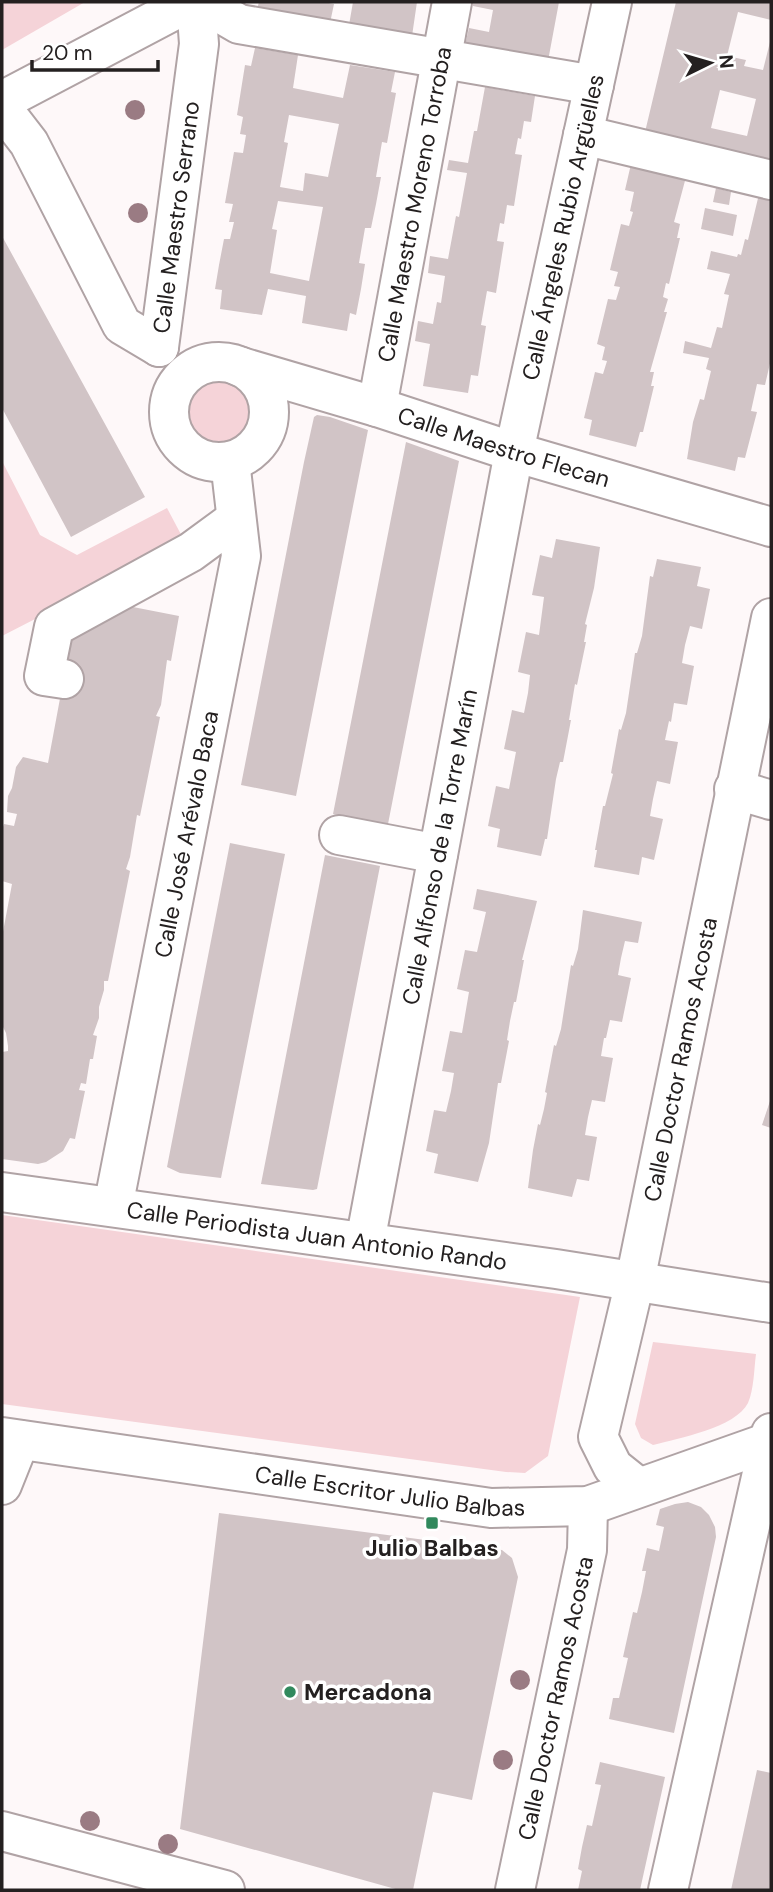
<svg xmlns="http://www.w3.org/2000/svg" width="773" height="1892" viewBox="0 0 773 1892" font-family="'DM Sans',sans-serif">
<rect width="100%" height="100%" fill="#fef8f9"/>
<!-- green -->
<path fill="#f5d3d8" d="M 2,2 L 85,2 L 2,50 Z
M189 412a31 31 0 1 1 62 0a31 31 0 1 1-62 0Z
M 2,461 L 40,535 L 77,555 L 167,508 L 185,542 L 2,636 Z
M 2,1215 L 580,1297 L 548,1456 L 525,1473 L 506,1472 L 2,1404 Z
M 653,1342 L 756,1354 C 754,1369 754,1389 748,1403 C 735,1428 679,1438 653,1445 L 641,1438 L 635,1424 Z"/>
<!-- building -->
<path fill="#d1c4c6" fill-rule="evenodd" d="M 259,2 L 323,2 L 334,4 L 330,23 L 257,9 Z
M 353,2 L 417,2 L 412,36 L 349,25 Z
M 473,2 L 559,2 L 548,61 L 465,45 L 469,28 L 489,32 L 493,10 L 473,6 Z
M 676,2 L 771,2 L 771,20 L 738,12 L 727,56 L 746,60 L 744,66 L 763,70 L 771,38 L 771,162 L 645,132 ZM 720,90 L 756,99 L 747,136 L 711,128 Z
M 255,48 L 298,55 L 293,88 L 343,98 L 350,65 L 395,72 L 391,92 L 396,93 L 387,143 L 382,142 L 376,177 L 381,177 L 376,204 L 371,228 L 365,228 L 359,263 L 365,264 L 361,289 L 356,315 L 350,313 L 347,331 L 302,323 L 306,296 L 268,289 L 262,315 L 220,309 L 222,290 L 215,289 L 219,265 L 224,239 L 230,239 L 234,222 L 229,222 L 233,204 L 225,203 L 234,152 L 243,153 L 246,135 L 240,134 L 243,117 L 237,115 L 245,65 L 251,66 ZM 289,115 L 339,124 L 328,177 L 305,173 L 303,191 L 280,187 L 288,143 L 284,142 ZM 278,201 L 323,207 L 309,281 L 270,273 L 277,230 L 272,229 Z
M 485,87 L 535,96 L 531,122 L 524,121 L 521,139 L 518,138 L 515,154 L 522,155 L 514,206 L 507,205 L 504,224 L 500,223 L 497,241 L 504,242 L 496,293 L 487,291 L 481,325 L 486,326 L 478,376 L 471,375 L 468,393 L 423,386 L 430,344 L 415,341 L 418,321 L 433,324 L 437,302 L 441,303 L 445,276 L 428,273 L 430,256 L 448,259 L 456,216 L 459,217 L 467,173 L 447,170 L 449,160 L 468,163 L 474,131 L 477,131 Z
M 631,164 L 686,177 L 674,222 L 680,224 L 677,238 L 680,238 L 669,284 L 666,283 L 663,297 L 668,299 L 664,312 L 667,312 L 650,372 L 654,372 L 651,386 L 654,386 L 643,432 L 640,432 L 636,447 L 589,435 L 592,420 L 584,418 L 595,372 L 603,374 L 607,361 L 602,360 L 605,347 L 597,344 L 608,299 L 616,300 L 620,287 L 614,286 L 618,272 L 610,270 L 621,224 L 629,226 L 633,212 L 630,211 L 634,192 L 625,190 Z
M 716,188 L 731,192 L 729,205 L 713,202 Z
M 759,194 L 771,197 L 771,359 L 765,385 L 757,384 L 751,411 L 757,412 L 745,458 L 738,457 L 735,471 L 687,459 L 693,422 L 700,399 L 704,400 L 711,371 L 706,369 L 709,358 L 683,353 L 685,341 L 711,348 L 717,327 L 722,328 L 729,295 L 724,294 L 730,274 L 707,269 L 711,251 L 737,257 L 738,254 L 741,255 L 745,239 L 748,240 Z
M 705,208 L 737,215 L 733,236 L 701,229 Z
M 2,236 L 145,497 L 71,537 L 2,408 Z
M 317,415 L 330,417 L 368,430 L 296,796 L 241,785 L 304,462 L 314,417 Z
M 406,442 L 459,461 L 388,824 L 333,814 Z
M 556,539 L 600,547 L 594,588 L 585,624 L 587,625 L 584,642 L 586,642 L 577,685 L 575,684 L 569,720 L 571,720 L 563,762 L 560,762 L 556,779 L 547,839 L 545,839 L 541,856 L 497,847 L 500,829 L 488,826 L 496,786 L 509,789 L 516,752 L 504,749 L 512,710 L 524,713 L 528,693 L 530,675 L 518,672 L 526,632 L 539,635 L 544,597 L 532,595 L 540,555 L 552,558 Z
M 657,559 L 701,567 L 697,586 L 710,589 L 702,629 L 690,626 L 685,645 L 682,663 L 694,666 L 687,705 L 674,703 L 671,722 L 669,721 L 665,740 L 678,742 L 670,784 L 657,781 L 653,799 L 650,816 L 663,819 L 654,860 L 642,857 L 639,875 L 594,867 L 597,850 L 595,850 L 603,806 L 605,806 L 613,774 L 611,773 L 619,729 L 621,730 L 626,713 L 635,653 L 637,653 L 642,636 L 650,576 L 653,577 Z
M 130,602 L 133,607 L 179,616 L 171,661 L 167,660 L 161,705 L 156,716 L 160,717 L 140,816 L 137,815 L 130,857 L 126,869 L 130,871 L 108,981 L 104,981 L 104,990 L 99,1007 L 99,1018 L 93,1035 L 97,1036 L 93,1059 L 90,1059 L 86,1084 L 81,1083 L 79,1090 L 85,1091 L 75,1139 L 70,1138 L 63,1151 L 46,1162 L 38,1164 L 2,1159 L 2,1052 L 8,1051 L 8,1046 L 6,1033 L 2,1025 L 2,937 L 12,884 L 2,881 L 2,830 L 4,824 L 14,826 L 17,814 L 7,812 L 8,796 L 12,788 L 16,767 L 23,757 L 48,763 L 72,634 Z
M 230,843 L 285,854 L 221,1178 L 180,1173 L 167,1167 Z
M 325,855 L 380,866 L 317,1189 L 313,1190 L 261,1184 Z
M 477,889 L 537,901 L 522,960 L 524,960 L 516,1002 L 514,1002 L 510,1021 L 507,1040 L 509,1041 L 501,1083 L 498,1083 L 489,1143 L 478,1182 L 434,1173 L 438,1154 L 426,1151 L 434,1110 L 446,1112 L 451,1091 L 454,1073 L 442,1071 L 450,1031 L 462,1033 L 469,992 L 457,989 L 465,950 L 477,952 L 486,912 L 473,909 Z
M 583,910 L 642,922 L 638,943 L 625,941 L 621,958 L 618,975 L 631,978 L 622,1022 L 610,1020 L 606,1038 L 604,1038 L 601,1056 L 613,1058 L 605,1102 L 592,1100 L 588,1117 L 585,1135 L 597,1137 L 589,1181 L 577,1179 L 572,1197 L 528,1188 L 533,1150 L 538,1124 L 540,1125 L 544,1109 L 547,1093 L 545,1092 L 554,1045 L 556,1046 L 561,1029 L 571,965 L 573,966 L 578,949 Z
M 771,1098 L 771,1128 L 762,1125 Z
M 688,1502 L 701,1507 L 709,1515 L 715,1527 L 716,1537 L 674,1733 L 609,1719 L 613,1698 L 619,1698 L 628,1658 L 623,1657 L 633,1612 L 637,1613 L 642,1592 L 646,1571 L 642,1571 L 647,1548 L 659,1551 L 664,1527 L 656,1525 L 660,1509 L 675,1504 Z
M 219,1513 L 502,1550 L 512,1558 L 518,1577 L 472,1800 L 433,1792 L 413,1890 L 399,1890 L 180,1829 Z
M 600,1762 L 665,1777 L 640,1890 L 578,1890 L 582,1871 L 578,1869 L 582,1847 L 587,1825 L 592,1826 L 601,1785 L 595,1784 Z
M 757,1770 L 771,1773 L 771,1890 L 731,1890 Z"/>
<g fill="none" stroke-linecap="round" stroke-linejoin="round">
<defs>
<g id="minor">
<path d="M 201,2 L 239,24 L 594,85"/>
<path d="M 2,101 L 190,2"/>
<path d="M 2,108 L 29,143 L 122,325 L 159,347"/>
<path d="M 583,135 L 771,180"/>
<path id="s1" d="M 159,347 L 199,44 L 196,2"/>
<circle cx="219" cy="412" r="50"/>
<path id="s2" d="M 238,366 L 377,407 L 514,452 L 771,527"/>
<path id="s3" d="M 377,407 L 452,2"/>
<path d="M 64,679 L 44,676 L 54,627 L 191,552 L 236,519"/>
<path d="M 734,789 L 771,800"/>
<path d="M 339,835 L 438,854"/>
<path id="s4" d="M 2,1192 L 556,1269 L 771,1303"/>
<path id="s5" d="M 113,1207 L 241,556 L 230,461"/>
<path id="s6" d="M 365,1242 L 514,452 L 612,2"/>
<path id="s7" d="M 2,1437 L 491,1508 L 588,1506 L 769,1442"/>
<path d="M 2,1485 L 20,1440"/>
<path id="s8" d="M 638,1487 L 613,1467 L 598,1437 L 635,1281 L 771,618"/>
<path d="M 2,1831 L 225,1890"/>
<path id="s9" d="M 515,1890 L 587,1550 L 588,1506"/>
<path d="M 668,1890 L 771,1433"/>
</g>
</defs>
<!-- minor casing -->
<use href="#minor" stroke="#b0a3a5" stroke-width="42"/>
<!-- minor -->
<use href="#minor" stroke="#fff" stroke-width="38"/>
</g>
<!-- trees -->
<g fill="#9a7b83">
<circle cx="135" cy="110" r="10"/>
<circle cx="138" cy="213" r="10"/>
<circle cx="520" cy="1680" r="10"/>
<circle cx="503" cy="1760" r="10"/>
<circle cx="90" cy="1821" r="10"/>
<circle cx="168" cy="1844" r="10"/>
</g>
<!-- markers -->
<g fill="#31895d" stroke="#fff" stroke-width="2.5">
<rect x="425" y="1516" width="14" height="14" rx="3.5"/>
<circle cx="290" cy="1692" r="7"/>
</g>
<g text-anchor="middle" stroke-width="7" stroke-linejoin="round" paint-order="stroke">
<!-- street labels -->
<g font-size="23" fill="#242020" stroke="#fff">
<text dy="8" stroke="none"><textPath href="#s3" startOffset="206">Calle Maestro Moreno Torroba</textPath></text>
<text dy="8" stroke="none"><textPath href="#s1" startOffset="131">Calle Maestro Serrano</textPath></text>
<text dy="8" stroke="none"><textPath href="#s6" startOffset="1034">Calle Ángeles Rubio Argüelles</textPath></text>
<text dy="8" stroke="none"><textPath href="#s2" startOffset="278">Calle Maestro Flecan</textPath></text>
<text dy="8" stroke="none"><textPath href="#s5" startOffset="380">Calle José Arévalo Baca</textPath></text>
<text dy="8" stroke="none"><textPath href="#s6" startOffset="402">Calle Alfonso de la Torre Marín</textPath></text>
<text dy="8" stroke="none"><textPath href="#s8" startOffset="452">Calle Doctor Ramos Acosta</textPath></text>
<text dy="8" stroke="none"><textPath href="#s4" startOffset="318">Calle Periodista Juan Antonio Rando</textPath></text>
<text dy="8" stroke="none"><textPath href="#s7" startOffset="392">Calle Escritor Julio Balbas</textPath></text>
<text dy="8" stroke="none"><textPath href="#s9" startOffset="196">Calle Doctor Ramos Acosta</textPath></text>
</g>
<!-- poi labels -->
<g font-size="23" font-weight="bold" fill="#242020" stroke="#fff">
<text x="432" y="1556">Julio Balbas</text>
<text x="304" y="1700" text-anchor="start">Mercadona</text>
</g>
</g>
<!-- border -->
<rect width="773" height="1892" fill="none" stroke="#242020" stroke-width="7"/>
<!-- north arrow -->
<g transform="translate(710 63) rotate(85)" stroke="#ffffff" stroke-width="5" paint-order="stroke">
<path d="M0-5L12 26L0 18L-12 26Z" fill="#242020"/>
<text y="-10" font-size="19" font-weight="bold" text-anchor="middle" fill="#242020">N</text>
</g>
<!-- scale -->
<path d="M32 60v10h126v-10" fill="none" stroke="#242020" stroke-width="3.5"/>
<text x="42" y="60" font-size="21" fill="#242020" stroke="#ffffff" stroke-width="5" paint-order="stroke">20 m</text>
</svg>
